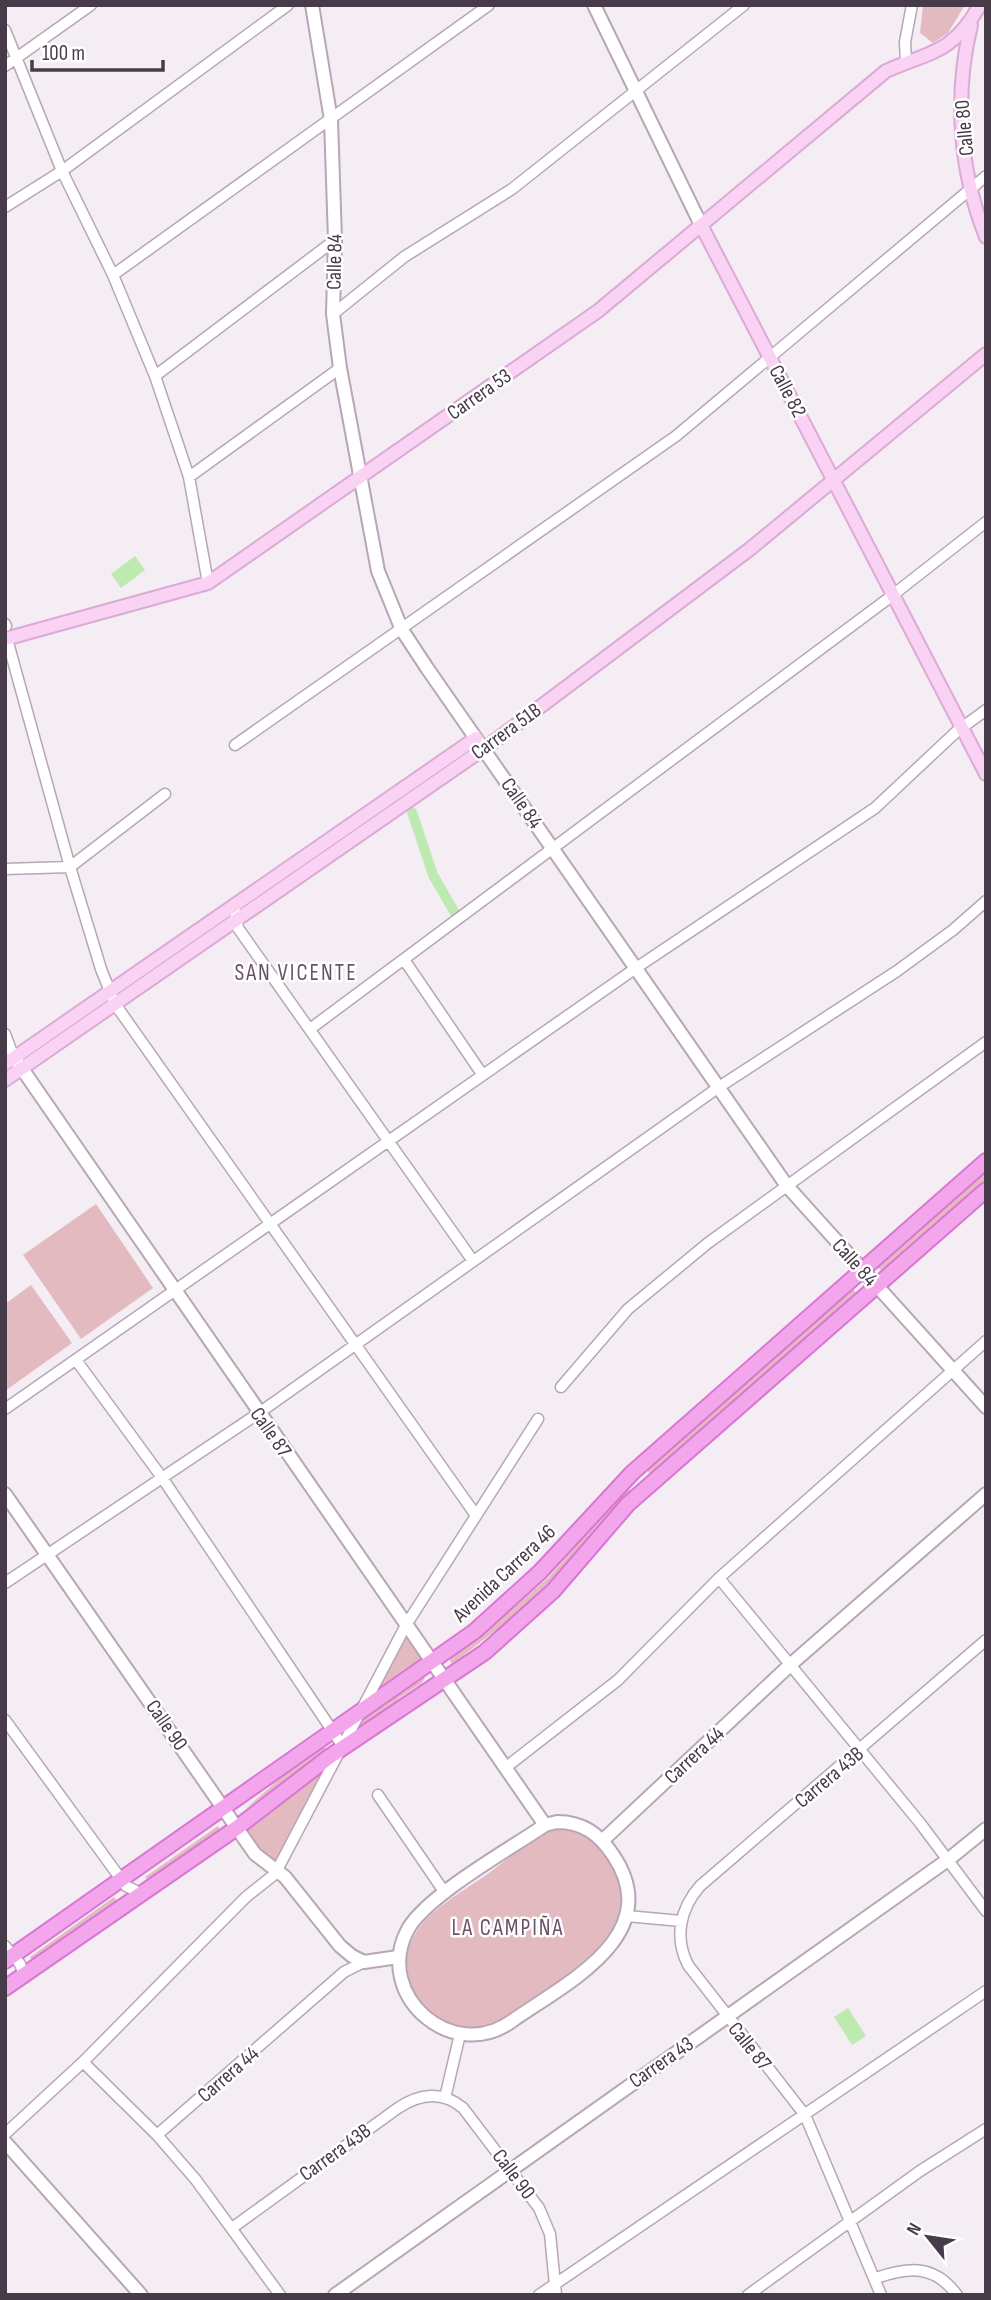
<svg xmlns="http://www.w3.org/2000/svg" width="991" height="2300" viewBox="0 0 991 2300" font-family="'Sofia Sans Condensed',sans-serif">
<rect width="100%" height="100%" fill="#f5edf4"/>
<!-- green -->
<path fill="#e4bac1" d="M 923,5 L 965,5 L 948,33 L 933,43 L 920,33 Z
M 986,1169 L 986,1182 L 882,1272 L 876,1265 Z
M 96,1204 L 153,1288 L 81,1339 L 23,1255 Z
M 31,1285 L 72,1343 L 5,1391 L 5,1304 Z
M 851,1287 L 858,1295 L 651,1475 L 644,1467 Z
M 627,1488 L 632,1492 L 525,1608 L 452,1664 L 449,1659 L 487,1631 L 548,1578 Z
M 406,1636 L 423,1660 L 366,1703 L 372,1694 Z
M 425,1677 L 422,1683 L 398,1699 L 396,1707 L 349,1740 L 343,1732 Z
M 324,1747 L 327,1751 L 245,1809 L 291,1769 Z
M 332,1759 L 275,1864 L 258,1851 L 241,1828 Z
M 218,1826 L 220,1830 L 148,1880 L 145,1877 Z
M 560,1828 C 583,1831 599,1842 610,1862 C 624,1885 627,1914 613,1937 C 600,1961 520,2012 494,2025 C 488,2028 480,2028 474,2029 C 454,2031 436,2021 423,2006 C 414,1997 411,1985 408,1973 C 398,1924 456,1897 489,1873 C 511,1857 533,1834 560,1828 Z
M 114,1897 L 117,1901 L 33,1961 L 30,1957 Z"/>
<!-- water -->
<path fill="#bdeab0" d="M 135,556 L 145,570 L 121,588 L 111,574 Z
M 848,2008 L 866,2036 L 852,2045 L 834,2017 Z"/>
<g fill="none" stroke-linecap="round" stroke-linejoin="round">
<!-- canal -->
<path stroke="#bdeab0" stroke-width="10" d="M 412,812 L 433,875 L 459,920"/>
<defs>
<path id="minor" d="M 5,30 L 62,171 L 113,275 L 155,376 L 189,477 L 208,583
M 906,63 L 905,42 L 912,5
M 5,66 L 91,5
M 5,207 L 62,171 L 288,5
M 113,275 L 489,5
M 333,314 L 404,257 L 512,189 L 744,5
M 155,376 L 335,240
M 189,477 L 340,368
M 5,624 L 6,626
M 7,639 L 70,867 L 101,969 L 115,1004 L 475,1514
M 235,745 L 676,436 L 986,176
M 5,869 L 70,867 L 165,794
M 234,906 L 238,928 L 473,1261
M 405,961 L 482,1074
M 310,1029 L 889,598 L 986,522
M 5,1034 L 14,1058
M 76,1360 L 163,1479 L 344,1748
M 561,1387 L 628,1309 L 708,1243 L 986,1042
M 5,1409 L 636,968 L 875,808 L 956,732 L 986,710
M 719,1578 L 920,1823 L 986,1911
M 5,1583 L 259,1413 L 719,1087 L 897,971 L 953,930 L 986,901
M 5,1720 L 126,1886 L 140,1893
M 505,1768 L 618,1680 L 719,1578 L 986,1341
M 378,1795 L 445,1893
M 627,1916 L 681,1921
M 5,1946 L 20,1964 L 24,1975
M 83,2062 L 157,2135 L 196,2180 L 280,2295
M 445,2098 L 460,2034
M 5,2134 L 83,2062 L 246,1897 L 275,1874 L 406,1625 L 538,1419
M 157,2135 L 344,1972 L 364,1962
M 232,2228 L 398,2108 C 419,2094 442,2090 463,2108 L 539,2208 L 550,2234 L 556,2295
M 876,2278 C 909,2267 934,2264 957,2295
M 539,2295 L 986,1991
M 748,2295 L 920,2171 L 986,2129
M 881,2295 L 805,2115 L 688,1965 C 674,1937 680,1909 700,1886 L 986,1640"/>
<path id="tertiary" d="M 312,5 L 331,120 L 335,240 L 333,314 L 340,368 L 378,571 L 402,630 L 427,668 L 787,1186 L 986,1407
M 594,5 L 701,225
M 16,1060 L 545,1825
M 5,1494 L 255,1854 L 285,1877 L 340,1946 L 352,1956 L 364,1962 L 398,1957
M 557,1822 C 583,1822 599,1834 613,1855 C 667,1935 566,1983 512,2021 C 453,2064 374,1996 407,1931 C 424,1897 510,1849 545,1825 Z
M 602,1841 L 790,1665 L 986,1494
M 5,2142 L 141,2295
M 335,2295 L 949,1859 L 986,1829"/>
<path id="secondary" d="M 971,25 C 954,95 959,170 986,237
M 701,225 L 986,774
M 5,639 L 208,583 L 598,311 L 886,71 C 932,51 952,54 980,5
M 5,1064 L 476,738
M 5,1080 L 492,743 L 750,549 L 986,354"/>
<path id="primary" d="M 5,1961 L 475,1631 L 540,1572 L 632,1473 L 986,1161
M 5,1988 L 238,1827 L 329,1757 L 485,1652 L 553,1591 L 628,1504 L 986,1190"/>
</defs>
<!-- minor casing -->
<use href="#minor" stroke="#b6a7b7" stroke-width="13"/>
<!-- tertiary casing -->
<use href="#tertiary" stroke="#b6a7b7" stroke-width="16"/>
<!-- secondary casing -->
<use href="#secondary" stroke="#dbaad5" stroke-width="16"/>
<!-- primary casing -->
<use href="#primary" stroke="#d877d1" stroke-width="18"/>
<!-- minor -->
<use href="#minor" stroke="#fff" stroke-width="10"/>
<!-- tertiary -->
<use href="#tertiary" stroke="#fff" stroke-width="12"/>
<!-- secondary -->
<use href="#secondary" stroke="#f9d2f4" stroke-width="12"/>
<!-- primary -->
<use href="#primary" stroke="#f4a6ed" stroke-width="14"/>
</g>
<g text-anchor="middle" stroke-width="5" stroke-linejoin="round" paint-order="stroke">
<!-- street labels -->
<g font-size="21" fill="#483b49" stroke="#fff">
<text transform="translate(964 128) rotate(-95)" y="7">Calle 80</text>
<text transform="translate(334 262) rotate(-89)" y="7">Calle 84</text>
<text transform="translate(788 391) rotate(62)" y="7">Calle 82</text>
<text transform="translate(479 394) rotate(-35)" y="7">Carrera 53</text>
<text transform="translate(506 731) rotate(-36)" y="7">Carrera 51B</text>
<text transform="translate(522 803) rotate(55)" y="7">Calle 84</text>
<text transform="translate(855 1262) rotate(48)" y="7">Calle 84</text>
<text transform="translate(271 1432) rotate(55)" y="7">Calle 87</text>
<text transform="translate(504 1573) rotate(-43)" y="7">Avenida Carrera 46</text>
<text transform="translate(167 1725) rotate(55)" y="7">Calle 90</text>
<text transform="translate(694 1755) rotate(-43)" y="7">Carrera 44</text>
<text transform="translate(829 1777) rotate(-40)" y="7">Carrera 43B</text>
<text transform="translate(750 2046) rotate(51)" y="7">Calle 87</text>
<text transform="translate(661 2062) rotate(-35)" y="7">Carrera 43</text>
<text transform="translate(228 2074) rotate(-41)" y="7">Carrera 44</text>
<text transform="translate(335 2152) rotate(-36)" y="7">Carrera 43B</text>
<text transform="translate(514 2174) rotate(53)" y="7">Calle 90</text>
</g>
<!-- neighbourhood labels -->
<g font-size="23" letter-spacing="2" fill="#6a536a" stroke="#fff">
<text x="296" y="980">SAN VICENTE</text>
<text x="508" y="1935">LA CAMPIÑA</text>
</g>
</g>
<!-- border -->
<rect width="991" height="2300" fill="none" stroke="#483b49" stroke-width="14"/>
<!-- north arrow -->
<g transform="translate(928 2237) rotate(300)" stroke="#ffffff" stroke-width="5" paint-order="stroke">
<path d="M0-5L12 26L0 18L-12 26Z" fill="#483b49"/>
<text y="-10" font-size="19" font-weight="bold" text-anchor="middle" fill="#483b49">N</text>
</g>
<!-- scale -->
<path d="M32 60v10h131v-10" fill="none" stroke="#483b49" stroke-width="3.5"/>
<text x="42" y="60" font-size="21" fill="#483b49" stroke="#ffffff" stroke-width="5" paint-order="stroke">100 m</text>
</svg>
